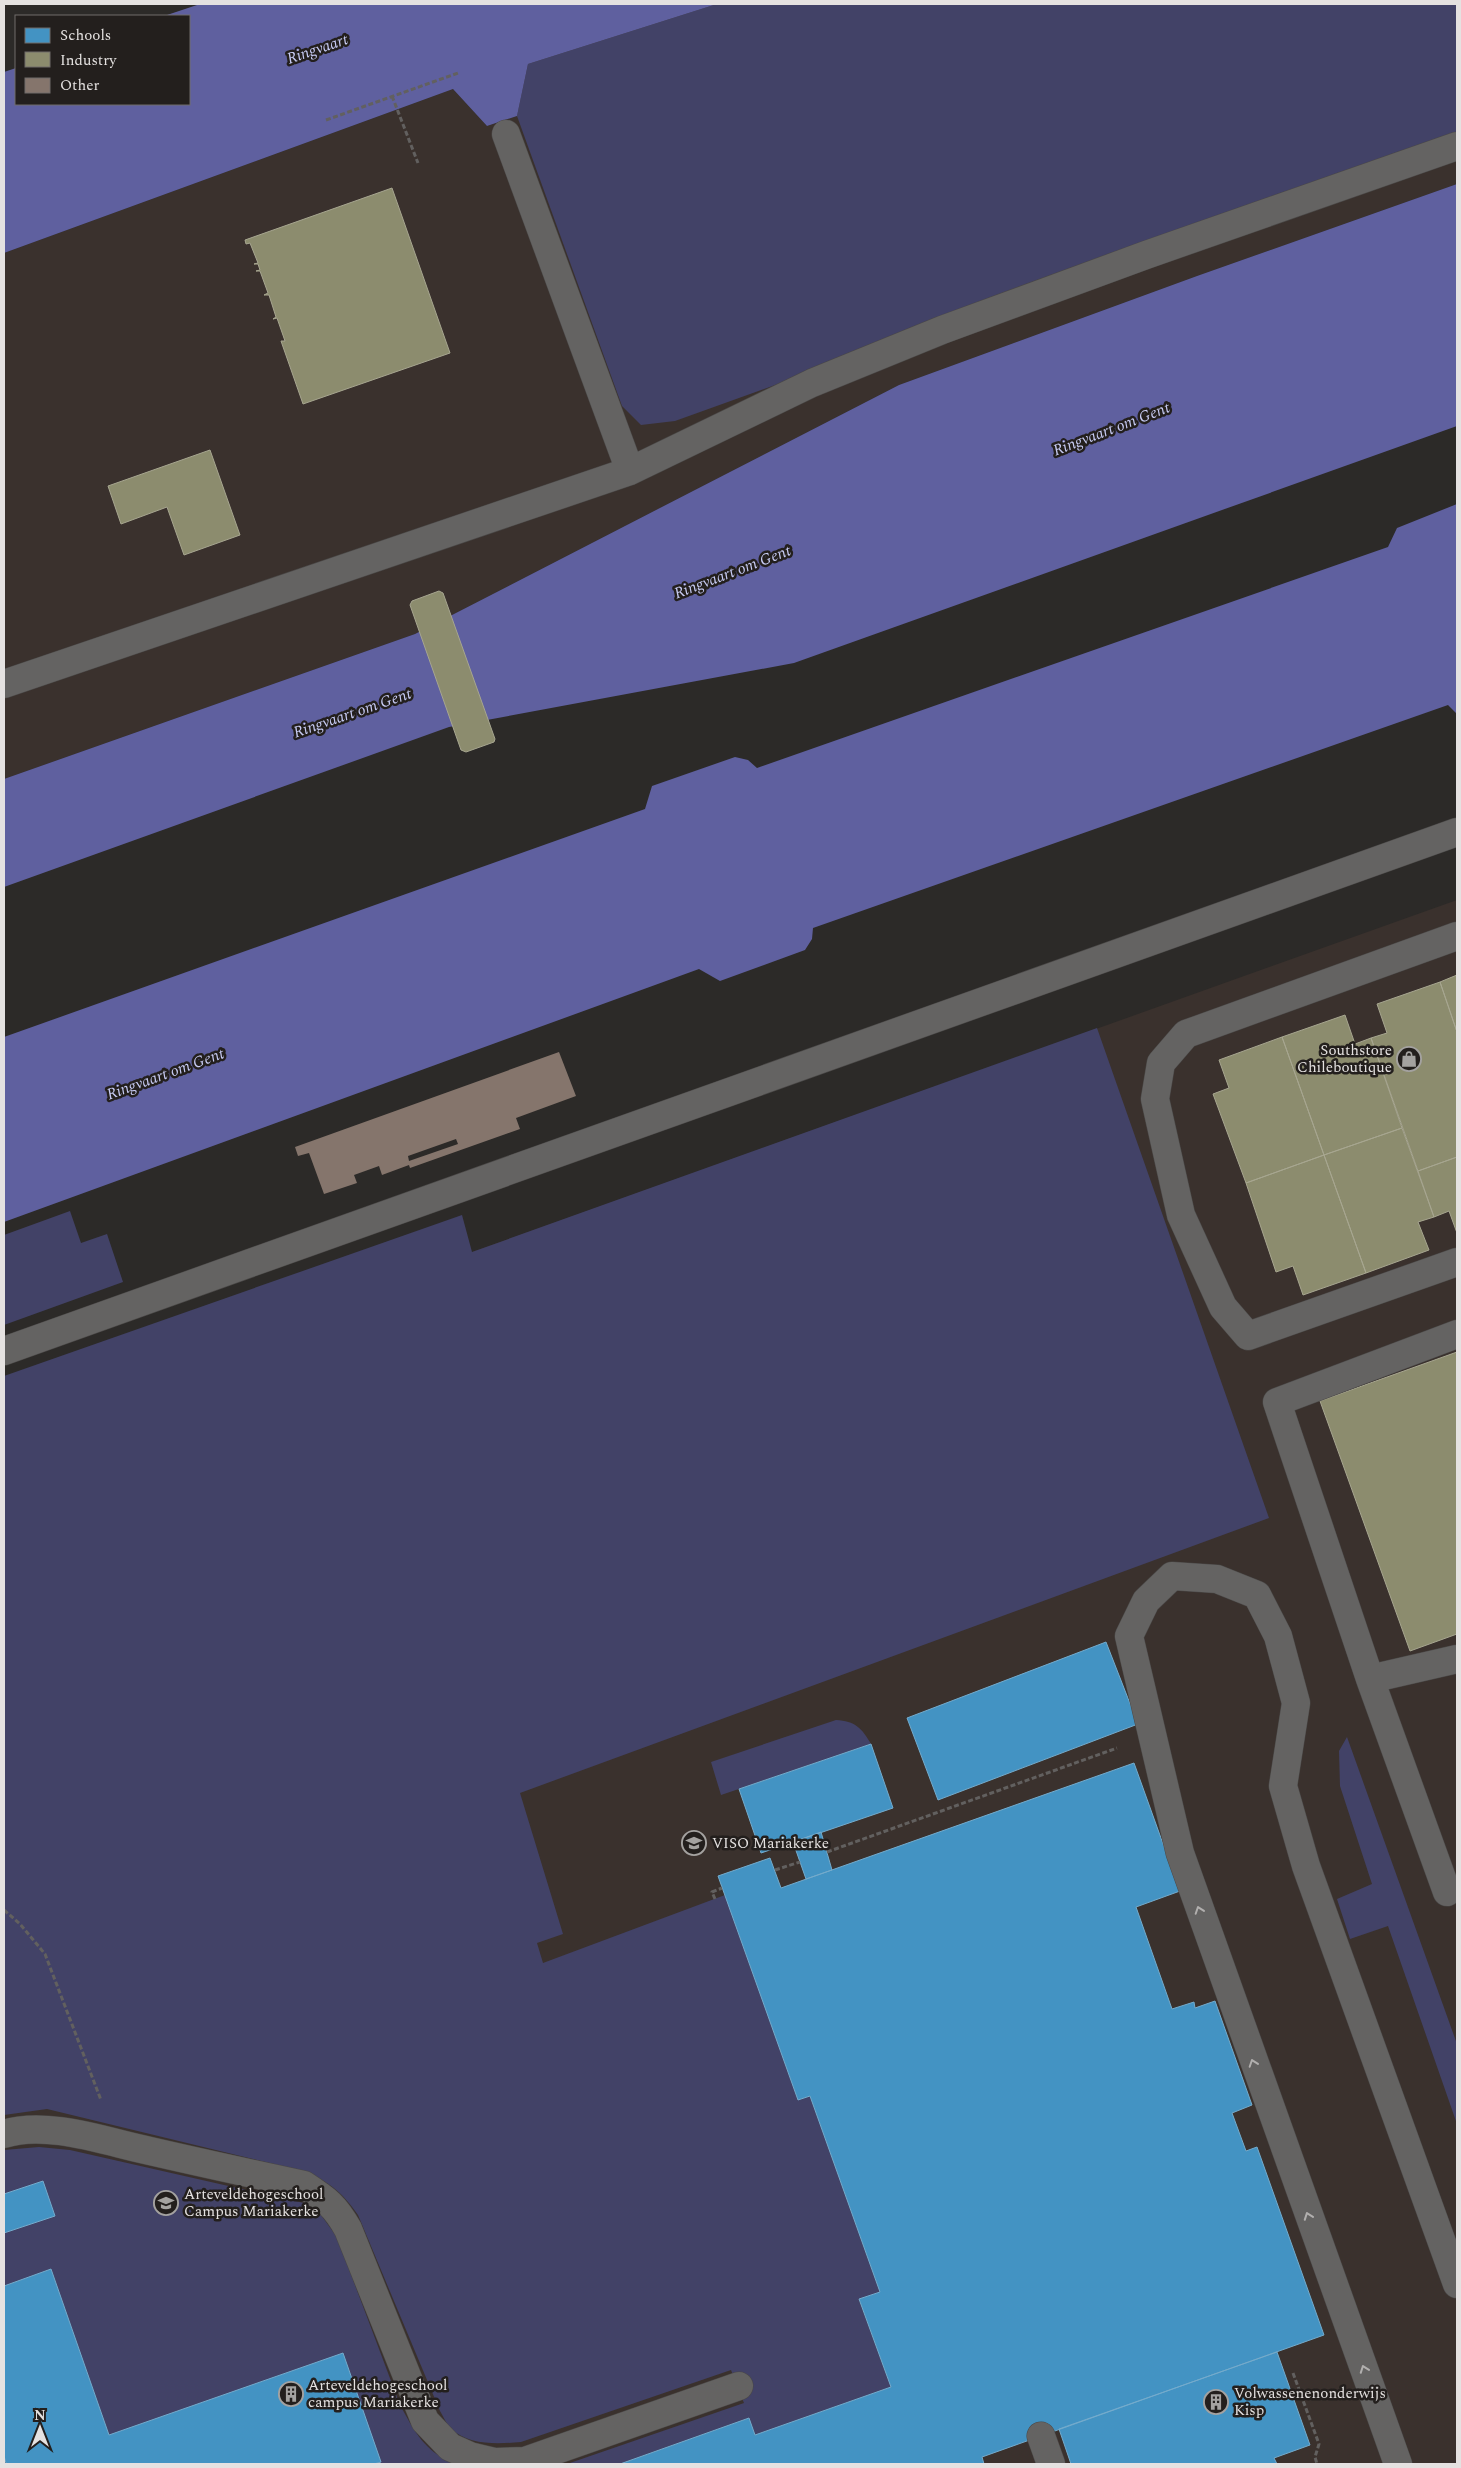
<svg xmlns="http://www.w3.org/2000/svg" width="1461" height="2468" viewBox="0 0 1461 2468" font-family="Spectral,serif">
<rect width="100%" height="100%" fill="#2c2a28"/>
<!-- built -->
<path fill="#3a312d" d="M 717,4 L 1457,4 L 1457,184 L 1197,276 L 899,385 L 415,634 L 4,779 L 4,253 L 453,89 L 487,126 L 517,116 L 528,64 Z
M 1457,900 L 1457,2464 L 4,2464 L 4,1415 L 472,1252 Z"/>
<!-- green -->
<path fill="#424267" d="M 717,4 L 1457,4 L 1457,140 L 675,421 L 641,425 L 622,406 L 517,116 L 528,64 Z
M 1097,1028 L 1269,1518 L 520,1793 L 563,1934 L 537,1943 L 543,1963 L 725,1895 L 798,2100 L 810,2096 L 880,2292 L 859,2300 L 891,2387 L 755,2435 L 749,2418 L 620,2464 L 567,2464 L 744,2403 L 731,2370 L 521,2442 C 498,2444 469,2446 450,2428 C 446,2423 443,2416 440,2411 L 358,2215 C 343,2193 329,2182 306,2172 L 47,2109 L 4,2115 L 4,1376 L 462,1215 L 472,1252 Z
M 70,1211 L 81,1243 L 107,1234 L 123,1282 L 4,1325 L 4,1235 Z
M 836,1720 C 855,1721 862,1728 871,1744 L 721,1795 L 711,1762 Z
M 1347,1737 L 1457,2044 L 1457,2124 L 1388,1926 L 1350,1939 L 1337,1899 L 1372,1884 L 1340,1786 L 1339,1751 Z
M 39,2147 L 70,2150 L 304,2203 L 321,2215 L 337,2237 L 400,2405 C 416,2434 424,2450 454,2464 L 374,2464 L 380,2462 L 109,2435 L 51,2270 L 4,2286 L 4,2150 Z"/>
<!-- water -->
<path fill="#5f609f" d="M 200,4 L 717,4 L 528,64 L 517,116 L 487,126 L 453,89 L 4,253 L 4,72 L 16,68 L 16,104 L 189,104 L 189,16 L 164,16 Z
M 1457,184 L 1457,426 L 794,663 L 449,727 L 4,887 L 4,779 L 415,634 L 899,385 L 1197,276 Z
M 1457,504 L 1457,714 L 1448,705 L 813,928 L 812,939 L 805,950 L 720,981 L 699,969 L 4,1222 L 4,1037 L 645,809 L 652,786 L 735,757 L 748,760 L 757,768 L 1388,547 L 1397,528 Z"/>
<!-- schools -->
<path fill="#4393c3" stroke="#74abcc" d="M 1106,1642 L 1138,1724 L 938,1800 L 907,1718 Z
M 871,1744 L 893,1808 L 761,1853 L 739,1789 Z
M 1134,1763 L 1180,1891 L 1136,1907 L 1172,2009 L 1194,2002 L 1195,2008 L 1215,2001 L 1252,2105 L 1232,2113 L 1246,2151 L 1257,2147 L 1324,2335 L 982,2457 L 984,2464 L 620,2464 L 749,2418 L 755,2435 L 891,2387 L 859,2299 L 880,2292 L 810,2096 L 798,2100 L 718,1876 L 770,1858 L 781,1888 Z
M 821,1832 L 832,1870 L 806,1879 L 793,1842 Z
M 43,2181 L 55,2216 L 4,2233 L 4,2194 Z
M 51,2269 L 109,2435 L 343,2353 L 381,2462 L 374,2464 L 4,2464 L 6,2463 L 4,2456 L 4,2286 Z
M 1277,2352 L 1310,2445 L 1274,2458 L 1277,2464 L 1071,2464 L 1059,2429 Z"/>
<!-- industry -->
<path fill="#8c8c6e" stroke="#a7a690" d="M 392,188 L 450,353 L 303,404 L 281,341 L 285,341 L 277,318 L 273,319 L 276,317 L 269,295 L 264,295 L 268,293 L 260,271 L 256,271 L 260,270 L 258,264 L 254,264 L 258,263 L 250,243 L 246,244 L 245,240 Z
M 210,450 L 240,535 L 184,555 L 167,507 L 121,524 L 108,486 Z
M 439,591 L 443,593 L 495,739 L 494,742 L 466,752 L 461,750 L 410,605 L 412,601 Z
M 1457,975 L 1457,1032 L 1440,982 Z
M 1440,982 L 1457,1032 L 1457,1157 L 1418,1171 L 1371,1038 L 1387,1033 L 1377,1004 Z
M 1345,1015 L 1355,1044 L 1371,1038 L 1402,1128 L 1324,1155 L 1282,1037 Z
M 1282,1037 L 1324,1155 L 1246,1183 L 1213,1094 L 1229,1088 L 1219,1060 Z
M 1402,1128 L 1434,1217 L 1418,1222 L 1429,1250 L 1366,1273 L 1324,1155 Z
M 1324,1155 L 1366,1273 L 1303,1295 L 1293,1266 L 1276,1272 L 1246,1183 Z
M 1457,1157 L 1457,1233 L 1449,1211 L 1434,1217 L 1418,1171 Z
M 1457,1352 L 1457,1634 L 1410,1651 L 1320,1401 Z"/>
<!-- building -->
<path fill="#85756c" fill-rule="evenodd" d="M 559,1052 L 576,1096 L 516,1118 L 520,1129 L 410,1168 L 409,1165 L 382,1175 L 379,1166 L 354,1175 L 357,1183 L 324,1194 L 309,1153 L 298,1156 L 295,1147 ZM 456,1139 L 458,1144 L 409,1161 L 408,1156 Z"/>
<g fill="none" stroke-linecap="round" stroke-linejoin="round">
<defs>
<path id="minor" d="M 506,134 L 630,471
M 4,684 L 630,471 L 812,383 L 942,330 L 1146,255 L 1457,146
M 1457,936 L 1186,1034 L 1161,1063 L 1155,1099 L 1181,1215 L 1223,1307 L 1248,1336 L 1457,1262
M 1457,1334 L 1277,1402 L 1370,1679 L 1457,1659
M 4,1351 L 1457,832
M 1370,1679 L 1447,1892
M 4,2134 C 47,2120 107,2142 150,2151 C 202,2163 253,2174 304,2185 C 327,2200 335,2206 348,2229 L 425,2421 L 450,2447 L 470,2456 L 495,2462 L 525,2461 L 739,2386
M 1041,2436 L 1051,2464
M 1398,2464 L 1180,1853 L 1129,1636 L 1146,1601 L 1172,1576 L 1217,1579 L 1257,1595 L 1278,1636 L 1296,1703 L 1283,1786 L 1306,1866 L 1457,2284"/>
</defs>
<!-- minor casing -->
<use href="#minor" stroke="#4a4847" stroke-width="29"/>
<!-- path -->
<path stroke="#62605f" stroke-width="3" stroke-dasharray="5 2.5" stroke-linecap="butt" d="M 392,96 L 418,163
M 326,120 L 458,73
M 827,1852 L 1117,1748
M 775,1870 L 800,1862
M 715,1899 L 712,1892 L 722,1888
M 4,1910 L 20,1924 L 45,1954 L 101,2100
M 1293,2373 L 1319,2444 L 1315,2457 L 1317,2464"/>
<!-- minor -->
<use href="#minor" stroke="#646362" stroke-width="28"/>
</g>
<!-- one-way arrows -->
<defs><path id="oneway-chevron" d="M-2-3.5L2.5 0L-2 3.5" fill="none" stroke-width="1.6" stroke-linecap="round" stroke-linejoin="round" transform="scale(1.25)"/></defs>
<g stroke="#b1afae">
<use href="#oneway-chevron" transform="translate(1199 1910) rotate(-109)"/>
<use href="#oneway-chevron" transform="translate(1253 2063) rotate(-109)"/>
<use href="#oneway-chevron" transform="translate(1308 2216) rotate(-110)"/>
<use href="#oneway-chevron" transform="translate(1364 2369) rotate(-110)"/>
</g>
<!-- icons -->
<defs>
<symbol id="shop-ring" viewBox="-11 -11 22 22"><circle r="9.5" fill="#231f1d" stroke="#a4a2a0" stroke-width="1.5"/><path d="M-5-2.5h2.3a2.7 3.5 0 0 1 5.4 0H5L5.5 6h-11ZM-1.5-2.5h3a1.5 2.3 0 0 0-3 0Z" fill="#a4a2a0"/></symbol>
<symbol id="school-ring" viewBox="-11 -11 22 22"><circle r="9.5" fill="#231f1d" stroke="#a4a2a0" stroke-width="1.5"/><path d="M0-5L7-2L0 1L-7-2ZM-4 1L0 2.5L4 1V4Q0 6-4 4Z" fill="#a4a2a0"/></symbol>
<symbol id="university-ring" viewBox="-11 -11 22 22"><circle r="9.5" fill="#231f1d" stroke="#a4a2a0" stroke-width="1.5"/><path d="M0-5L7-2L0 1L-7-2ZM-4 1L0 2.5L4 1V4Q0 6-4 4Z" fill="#a4a2a0"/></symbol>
<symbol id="building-ring" viewBox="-11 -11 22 22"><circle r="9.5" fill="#231f1d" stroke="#a4a2a0" stroke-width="1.5"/><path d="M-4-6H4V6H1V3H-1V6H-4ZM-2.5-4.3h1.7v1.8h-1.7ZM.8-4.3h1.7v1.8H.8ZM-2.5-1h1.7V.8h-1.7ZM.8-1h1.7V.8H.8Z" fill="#a4a2a0"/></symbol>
</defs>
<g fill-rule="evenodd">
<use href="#shop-ring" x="1395" y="1045" width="28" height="28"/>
<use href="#school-ring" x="680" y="1829" width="28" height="28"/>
<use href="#university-ring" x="152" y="2189" width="28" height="28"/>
<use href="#building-ring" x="277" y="2380" width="28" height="28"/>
<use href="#building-ring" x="1202" y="2388" width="28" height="28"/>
</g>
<g text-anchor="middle" stroke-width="5" stroke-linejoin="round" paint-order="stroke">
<!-- poi labels -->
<g font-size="15" fill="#e5e2e1" stroke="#231f1d" text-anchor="start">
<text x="1392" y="1055" text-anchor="end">Southstore<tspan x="1392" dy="17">Chileboutique</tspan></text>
<text x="712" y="1848">VISO Mariakerke</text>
<text x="184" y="2199">Arteveldehogeschool<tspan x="184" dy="17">Campus Mariakerke</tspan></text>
<text x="308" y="2390">Arteveldehogeschool<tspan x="308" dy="17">campus Mariakerke</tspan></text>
<text x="1234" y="2398">Volwassenenonderwijs<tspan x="1234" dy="17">Kisp</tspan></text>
</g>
<!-- water labels -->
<g font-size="16" font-style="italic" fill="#c7cbf3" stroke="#231f1d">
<text transform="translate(317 48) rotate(-19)" y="6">Ringvaart</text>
<text transform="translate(1111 428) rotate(-21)" y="6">Ringvaart om Gent</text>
<text transform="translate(732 571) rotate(-21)" y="6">Ringvaart om Gent</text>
<text transform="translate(352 712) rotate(-19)" y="6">Ringvaart om Gent</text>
<text transform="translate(165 1073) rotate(-20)" y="6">Ringvaart om Gent</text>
</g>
</g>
<!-- border -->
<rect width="1461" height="2468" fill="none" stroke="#e5e2e1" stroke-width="10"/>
<!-- legend -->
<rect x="15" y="15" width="175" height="90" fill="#231f1d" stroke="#716d6b"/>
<rect x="25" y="28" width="25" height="15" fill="#4393c3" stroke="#716d6b"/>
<text x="60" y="40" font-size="15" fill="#e5e2e1">Schools</text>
<rect x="25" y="52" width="25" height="15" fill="#8c8c6e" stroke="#716d6b"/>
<text x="60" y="65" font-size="15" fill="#e5e2e1">Industry</text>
<rect x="25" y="78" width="25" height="15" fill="#85756c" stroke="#716d6b"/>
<text x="60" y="90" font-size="15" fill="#e5e2e1">Other</text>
<!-- north arrow -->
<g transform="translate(40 2428)" stroke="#231f1d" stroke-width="4" paint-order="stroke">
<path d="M0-4L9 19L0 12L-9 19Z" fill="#e5e2e1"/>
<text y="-8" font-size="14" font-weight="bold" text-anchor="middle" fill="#e5e2e1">N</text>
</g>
</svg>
